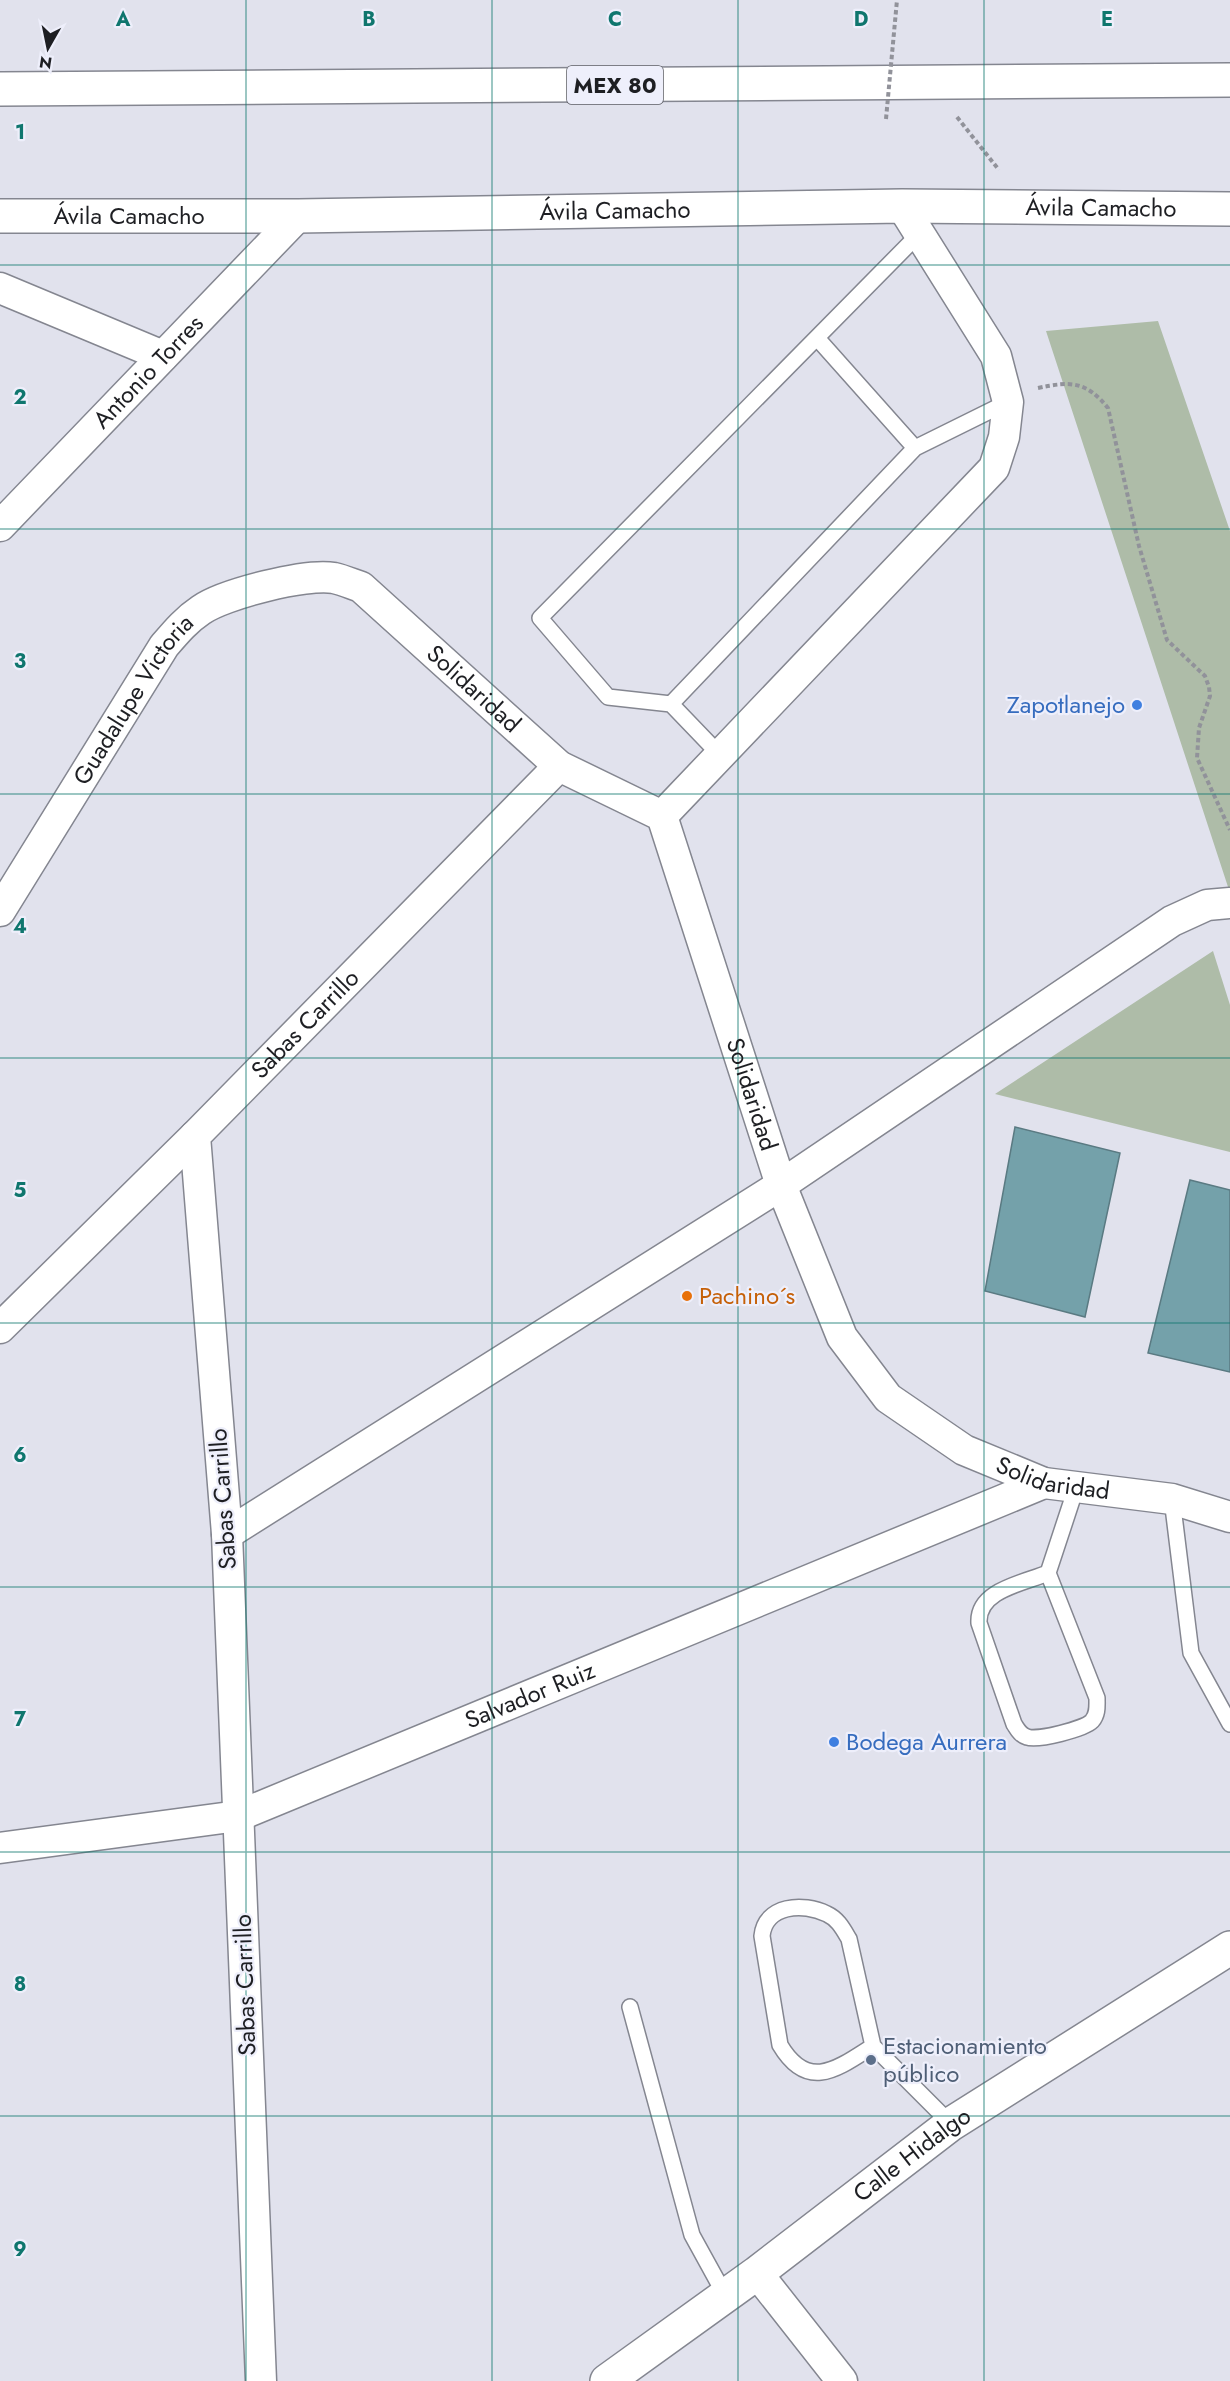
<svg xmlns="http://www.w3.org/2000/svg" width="1230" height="2381" viewBox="0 0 1230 2381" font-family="Jost,sans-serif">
<rect width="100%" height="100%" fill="#e1e2ed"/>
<!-- green -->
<path fill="#aebca8" d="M 1158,321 L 1230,531 L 1230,893 L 1046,331 Z
M 1213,951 L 1230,1005 L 1230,1152 L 995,1094 Z"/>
<!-- water -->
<path fill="#74a1aa" stroke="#5a7a82" stroke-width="1.5" d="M 1015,1127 L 1120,1153 L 1085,1317 L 985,1291 Z
M 1190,1180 L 1230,1190 L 1230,1372 L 1148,1353 Z"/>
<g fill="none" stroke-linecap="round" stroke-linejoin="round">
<defs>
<path id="lane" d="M 919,234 L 540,618 L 608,697 L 671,704 L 915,448 L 1008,402
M 817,338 L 915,448
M 671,704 L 720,755
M 1172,1499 L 1191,1653 L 1230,1724
M 1048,1573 C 1024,1583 977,1590 979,1623 L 1014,1724 C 1018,1730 1020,1735 1027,1737 C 1038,1741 1084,1729 1092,1721 C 1098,1714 1097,1706 1097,1698 L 1048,1573 L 1076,1488
M 630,2007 L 692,2235 L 725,2295
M 873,2046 C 837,2069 808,2092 780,2045 L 762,1936 C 765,1905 803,1902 827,1914 C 838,1919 843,1929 849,1939 L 873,2046 L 951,2124"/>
<g id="street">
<path d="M 0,288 L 163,356"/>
<path id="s1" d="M 0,526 L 298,216"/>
<path d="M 662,816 L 994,468 L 1004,437 L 1008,402 L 996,356 L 902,206"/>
<path id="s2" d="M 0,911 L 164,646 C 176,632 186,620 201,610 C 224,594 306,573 334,578 C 343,580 352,584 361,587 L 559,766 L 662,816 L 781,1185 L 842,1337 L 888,1398 L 964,1450 L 1044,1483 L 1172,1499 L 1230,1517"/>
<path d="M 0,1328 L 195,1136"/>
<path d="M 227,1534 L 781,1185 L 1172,921 L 1207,905 L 1230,903"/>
<path id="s3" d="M 0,1848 L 238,1816 L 1044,1483"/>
<path d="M 757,2273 L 842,2381"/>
<path id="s4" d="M 261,2381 L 227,1534 L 195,1136 L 559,766"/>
</g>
<g id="secondary">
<path id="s5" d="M 0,216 L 298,216 L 902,206 L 1230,209"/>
<path id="s6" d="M 607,2381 L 757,2273 L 951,2124 L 1230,1948"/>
</g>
<path id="highway" d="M 0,89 L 1230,80"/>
</defs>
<!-- lane casing -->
<use href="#lane" stroke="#848690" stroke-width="18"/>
<!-- street casing -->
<use href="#street" stroke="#848690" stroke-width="33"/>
<!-- secondary casing -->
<use href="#secondary" stroke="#848690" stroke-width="36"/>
<!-- highway casing -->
<use href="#highway" stroke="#848690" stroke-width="36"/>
<!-- path -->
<path stroke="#91929a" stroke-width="4" stroke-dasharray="4.5 3" stroke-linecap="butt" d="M 957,117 L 999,170
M 1038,388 C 1071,381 1086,381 1108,408 L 1139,546 L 1167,640 L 1205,676 L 1209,687 L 1210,696 L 1199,728 L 1197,758 L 1230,830"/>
<!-- lane -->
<use href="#lane" stroke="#fff" stroke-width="15"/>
<!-- street -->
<use href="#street" stroke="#fff" stroke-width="30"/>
<!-- secondary -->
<use href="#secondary" stroke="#fff" stroke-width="33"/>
<!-- highway -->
<use href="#highway" stroke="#fff" stroke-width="33"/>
<!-- path-bridge -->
<path stroke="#91929a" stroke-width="4" stroke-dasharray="4.5 3" stroke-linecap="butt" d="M 886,119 L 897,0"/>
</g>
<!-- grid -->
<path fill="none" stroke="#0f766e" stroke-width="1.5" stroke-opacity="0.55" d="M 246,0 L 246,2381M 492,0 L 492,2381M 738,0 L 738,2381M 984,0 L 984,2381M 0,265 L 1230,265M 0,529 L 1230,529M 0,794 L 1230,794M 0,1058 L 1230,1058M 0,1323 L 1230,1323M 0,1587 L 1230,1587M 0,1852 L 1230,1852M 0,2116 L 1230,2116"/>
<!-- markers -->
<g fill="#3f7fe0" stroke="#eeeffb" stroke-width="2">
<circle cx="1137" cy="705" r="6"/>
<circle cx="834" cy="1742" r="6"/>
</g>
<circle fill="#e8710a" stroke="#eeeffb" stroke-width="2" cx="687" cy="1296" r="6"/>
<circle fill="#5c6f8a" stroke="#eeeffb" stroke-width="2" cx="871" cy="2060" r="6"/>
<g text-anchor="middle" stroke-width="4.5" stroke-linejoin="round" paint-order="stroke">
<!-- shield labels -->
<rect fill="#eeeffb" stroke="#5c5d64" stroke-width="1.5" x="567" y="66" width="96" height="38" rx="4.5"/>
<g font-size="22" font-weight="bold" fill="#1e1f23">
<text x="615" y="93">MEX 80</text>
</g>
<!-- street labels -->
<g font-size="24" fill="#1e1f23" stroke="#eeeffb">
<text dy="8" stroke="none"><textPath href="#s5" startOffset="1101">Ávila Camacho</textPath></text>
<text dy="8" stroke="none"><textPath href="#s5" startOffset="615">Ávila Camacho</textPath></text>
<text dy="8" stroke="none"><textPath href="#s5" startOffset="129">Ávila Camacho</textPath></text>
<text dy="8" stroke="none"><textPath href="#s1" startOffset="214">Antonio Torres</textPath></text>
<text dy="8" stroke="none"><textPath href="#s2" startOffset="682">Solidaridad</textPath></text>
<text dy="8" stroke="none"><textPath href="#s2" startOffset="250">Guadalupe Victoria</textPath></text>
<text dy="8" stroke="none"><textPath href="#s4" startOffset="1404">Sabas Carrillo</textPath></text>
<text dy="8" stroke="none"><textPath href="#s2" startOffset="1204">Solidaridad</textPath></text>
<text dy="8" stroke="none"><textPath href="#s2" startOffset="1726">Solidaridad</textPath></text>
<text transform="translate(223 1499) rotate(-94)" y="8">Sabas Carrillo</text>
<text dy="8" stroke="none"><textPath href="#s3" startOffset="556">Salvador Ruiz</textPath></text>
<text transform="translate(245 1985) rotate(-92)" y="8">Sabas Carrillo</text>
<text dy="8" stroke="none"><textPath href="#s6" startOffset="380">Calle Hidalgo</textPath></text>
</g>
<!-- shop labels -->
<g font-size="24" fill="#366cbe" stroke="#eeeffb" text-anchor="end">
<text x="1125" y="713">Zapotlanejo</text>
<text x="846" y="1750" text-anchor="start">Bodega Aurrera</text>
</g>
<!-- food labels -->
<g font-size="24" fill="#c56008" stroke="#eeeffb" text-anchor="start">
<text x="699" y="1304">Pachino´s</text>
</g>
<!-- service labels -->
<g font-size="24" fill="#4e5e75" stroke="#eeeffb" text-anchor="start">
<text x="883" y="2054">Estacionamiento<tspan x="883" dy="28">público</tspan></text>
</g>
</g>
<g font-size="20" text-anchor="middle" font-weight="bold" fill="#0f766e" stroke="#eeeffb" stroke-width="4.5" stroke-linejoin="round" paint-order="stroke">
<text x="123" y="26">A</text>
<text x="369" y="26">B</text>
<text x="615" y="26">C</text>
<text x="861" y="26">D</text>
<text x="1107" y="26">E</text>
<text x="20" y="139">1</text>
<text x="20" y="404">2</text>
<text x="20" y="668">3</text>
<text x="20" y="933">4</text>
<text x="20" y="1197">5</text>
<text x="20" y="1462">6</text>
<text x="20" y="1726">7</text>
<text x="20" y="1991">8</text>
<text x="20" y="2256">9</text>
</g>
<!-- north arrow -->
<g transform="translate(48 48) rotate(189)" stroke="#eeeffb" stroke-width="4.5" paint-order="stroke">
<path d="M0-4.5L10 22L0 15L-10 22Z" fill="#1e1f23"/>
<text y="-9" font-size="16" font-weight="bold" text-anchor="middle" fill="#1e1f23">N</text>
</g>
</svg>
